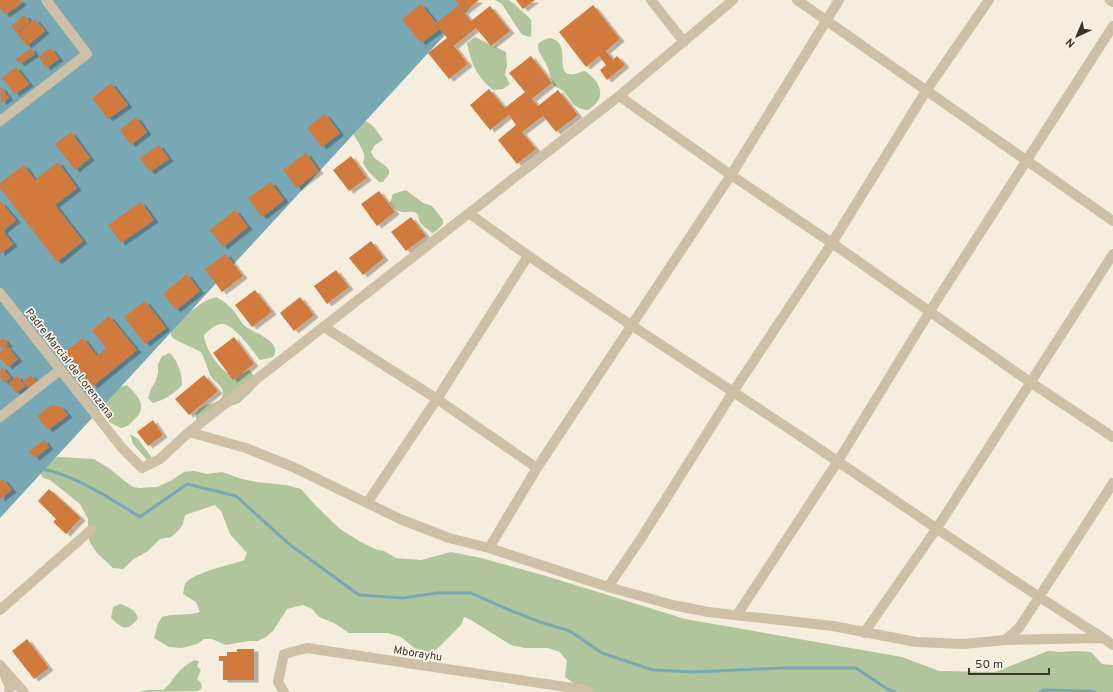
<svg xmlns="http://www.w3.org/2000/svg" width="1113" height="692" viewBox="0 0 1113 692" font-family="Overpass,sans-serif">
<defs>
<filter id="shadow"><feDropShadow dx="4.5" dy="2.5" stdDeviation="0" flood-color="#0004"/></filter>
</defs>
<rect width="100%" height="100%" fill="#f5eddd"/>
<!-- green -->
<path fill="#b0c59b" d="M 495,0 L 509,0 C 513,3 530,18 531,20 C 532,25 531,32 531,37 L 523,35 L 520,32 L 502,4 Z
M 475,37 L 506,52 L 507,65 L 505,75 L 510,84 L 503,89 L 493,90 C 477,77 471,63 467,43 Z
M 550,38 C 572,43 555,71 569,74 C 575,76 580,71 585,71 C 601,82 608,98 588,110 C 585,110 582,109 579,108 C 572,105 568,95 562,90 C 559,88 556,88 554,85 C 551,80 550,74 548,68 C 543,55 527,43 550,38 Z
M 360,120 C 373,122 376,130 383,140 L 375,145 L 371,152 C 375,162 384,162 389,170 L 389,174 L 383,182 L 379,182 L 368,171 L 363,163 C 368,152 357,143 353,133 Z
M 406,190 L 423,203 L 432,206 L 443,220 L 443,224 L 436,231 L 432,233 C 428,229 422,226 420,222 C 418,219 419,215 416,213 C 409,209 400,218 390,203 L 393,194 Z
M 216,297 C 222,300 230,306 234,311 C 238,315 240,322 245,326 C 253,333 284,341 273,357 L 260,360 C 253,351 234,324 222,324 C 216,323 208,331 204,335 C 204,347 221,374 234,375 C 240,376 244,372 249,370 L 252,373 L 258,384 L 252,391 L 239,403 L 217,411 L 197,422 C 190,400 222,409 223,393 C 223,386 216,383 212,378 C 207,370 206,360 201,352 L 174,339 L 171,336 L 171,332 L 183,313 L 192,310 L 207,300 Z
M 170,353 C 178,362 182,373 182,385 C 174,394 164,400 153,403 L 148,398 L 151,389 L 155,382 L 158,373 L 158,364 L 162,356 Z
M 127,385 C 139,397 148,406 134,420 C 130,424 127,427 121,428 L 109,422 L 104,403 L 114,389 Z
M 130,434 L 138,439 L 152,458 L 148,461 L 133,444 Z
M 59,457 L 94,459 L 110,469 L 126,482 L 133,487 L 140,488 L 157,487 L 172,480 L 184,472 L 194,471 L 207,474 L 222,472 L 242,479 L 256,482 L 286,485 L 301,489 L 316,506 L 340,529 L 359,541 L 375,549 L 384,551 L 396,558 L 421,560 L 451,552 L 481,558 L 546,576 L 685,619 L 902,657 L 939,671 L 995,672 L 1048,651 L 1060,652 L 1077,651 L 1091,652 L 1102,664 L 1113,665 L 1113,692 L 593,692 L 579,687 L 565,677 L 567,661 L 560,652 L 548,648 L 525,648 L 511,645 L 471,620 L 464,617 L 461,625 L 437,649 L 429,652 L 421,652 L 413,647 L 401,637 L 387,633 L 349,633 L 334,623 L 319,617 L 312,609 L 303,605 L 287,609 L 273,631 L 266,637 L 258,641 L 249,641 L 226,645 L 212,639 L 204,639 L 197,644 L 182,648 L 169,647 L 154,638 L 158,624 L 162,617 C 176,613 187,616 200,612 L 196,602 L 183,594 C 184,591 184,586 185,584 C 191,573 231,565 244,560 L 247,553 L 230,534 L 221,511 L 215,505 L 185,515 L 183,524 L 178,531 L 171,537 L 160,539 L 148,551 L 134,559 L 123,569 L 113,568 L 97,553 L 91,544 L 88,536 L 88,519 L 80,504 L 50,480 L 43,478 L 39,471 L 51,459 Z
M 120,604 C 127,606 136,610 138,618 C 127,633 122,628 111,618 L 113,607 Z
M 194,660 L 199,661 L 197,666 L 201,670 L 197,679 L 201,683 L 202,688 L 198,691 L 139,692 L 147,690 L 163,690 C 169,686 171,681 176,675 C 181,669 187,664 194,660 Z"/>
<!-- water -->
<path fill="#79a8b5" d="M 0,0 L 477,0 L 0,518 Z"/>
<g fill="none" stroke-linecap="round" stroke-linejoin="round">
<!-- stream -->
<path stroke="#79a8b5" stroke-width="3" d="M 42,469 C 75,475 111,499 140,517 L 187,484 L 236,496 L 289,544 L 359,595 L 403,598 L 437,593 L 471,593 L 507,609 L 540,622 L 570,631 L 602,653 L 653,670 L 695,672 L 782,668 L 856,668 L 887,689 L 895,692
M 1040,692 L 1044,690 L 1088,691 L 1095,692"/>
</g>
<!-- building -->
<path fill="#d17a3e" filter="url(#shadow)" d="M 0,0 L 20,0 L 22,3 L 5,15 L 0,8 Z
M 455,0 L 479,0 L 464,12 L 471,21 L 490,6 L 510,31 L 491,46 L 476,28 L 454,46 L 468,64 L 449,79 L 428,53 L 447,38 L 440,29 L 421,43 L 402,19 L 421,4 L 436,23 L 459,5 Z
M 516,0 L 535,0 L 523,9 Z
M 593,5 L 620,39 L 606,51 L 613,60 L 617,56 L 625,65 L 607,80 L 600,70 L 606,65 L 599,56 L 586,67 L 559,32 Z
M 25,15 L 30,22 L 16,33 L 11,26 Z
M 35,19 L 45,31 L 27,46 L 17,34 Z
M 31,48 L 35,54 L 20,64 L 16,59 Z
M 51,48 L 59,59 L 46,68 L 39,56 Z
M 531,56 L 552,83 L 532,99 L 538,106 L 558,90 L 578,115 L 556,132 L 543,116 L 522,132 L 536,149 L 517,164 L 498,140 L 516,125 L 509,115 L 490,130 L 470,105 L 489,89 L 505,108 L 525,92 L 509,73 Z
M 16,67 L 29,84 L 15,94 L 2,78 Z
M 111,83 L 128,105 L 108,119 L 92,98 Z
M 0,87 L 1,87 L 9,98 L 1,103 Z
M 325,114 L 340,133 L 322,147 L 307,128 Z
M 136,117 L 147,132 L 131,145 L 120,130 Z
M 71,132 L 90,158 L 75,170 L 55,144 Z
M 159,145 L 169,159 L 150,172 L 140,158 Z
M 306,153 L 319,171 L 297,188 L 283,170 Z
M 351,156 L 367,178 L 349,191 L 333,170 Z
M 58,162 L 77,188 L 55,205 L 83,241 L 57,262 L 0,188 L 0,183 L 24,165 L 35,180 Z
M 271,182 L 284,200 L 262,217 L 248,198 Z
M 379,191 L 395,212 L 377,226 L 361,204 Z
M 0,201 L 16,220 L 3,231 L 13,244 L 0,254 Z
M 141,202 L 154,220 L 121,243 L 108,225 Z
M 235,210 L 248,227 L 223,247 L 210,230 Z
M 411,217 L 426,236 L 406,251 L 391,232 Z
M 371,241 L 384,258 L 363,275 L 349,258 Z
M 226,254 L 243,276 L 222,292 L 205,269 Z
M 336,270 L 349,287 L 327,304 L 314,286 Z
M 187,274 L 200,291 L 176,310 L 163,294 Z
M 255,290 L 272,312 L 252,327 L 235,305 Z
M 300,297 L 314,315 L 294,331 L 280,313 Z
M 145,301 L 166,328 L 145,344 L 124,317 Z
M 109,316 L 137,350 L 93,386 L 65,352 L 83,338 L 97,356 L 106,348 L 92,330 Z
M 234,337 L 254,364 L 233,380 L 213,353 Z
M 3,338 L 8,344 L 2,349 L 0,346 L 0,341 Z
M 7,346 L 18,359 L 8,367 L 0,358 L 0,352 Z
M 1,366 L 11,378 L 5,383 L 0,377 Z
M 31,375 L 38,384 L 30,390 L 23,381 Z
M 204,375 L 218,391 L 189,415 L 175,399 Z
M 17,376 L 25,386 L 16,393 L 9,383 Z
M 51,405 L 60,406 L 68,415 L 48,430 L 37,416 Z
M 153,420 L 163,435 L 148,446 L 137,432 Z
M 44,440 L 49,447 L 35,458 L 29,451 Z
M 3,479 L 12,490 L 0,499 L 0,481 Z
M 49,489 L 81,518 L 66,534 L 53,522 L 56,519 L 38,501 Z
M 27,639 L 49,668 L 34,679 L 12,651 Z
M 237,649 L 254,649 L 254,680 L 223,680 L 223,661 L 219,661 L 219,656 L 227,656 L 227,652 L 237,652 Z"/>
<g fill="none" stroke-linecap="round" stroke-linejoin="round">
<!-- street -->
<path stroke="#cebfa7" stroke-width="10" d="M 651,0 L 684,42
M 797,0 L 1113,221
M 1110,0 L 1113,2
M 619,96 L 731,175 L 832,243 L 1030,382 L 1113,437
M 0,121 L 87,54 L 46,0
M 470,214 C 578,293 692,364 803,438 C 903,505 1001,574 1103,638
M 0,293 L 122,448 L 142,468 L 160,459 L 189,432 L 619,96 L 733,0
M 324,327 L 437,399 L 537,468
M 0,417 L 60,370
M 189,432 L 246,448 L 293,467 L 400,519 L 449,538 L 489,548 L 608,587 L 673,605 L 708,612 L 833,626 L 916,642 L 964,644 L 1005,640 L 1103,638 L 1113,645
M 367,503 L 437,399 L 528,256
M 489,548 L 537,468 L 731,175 L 839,0
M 608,587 L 642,537 L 733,392 L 832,243 L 926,91 L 989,0
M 0,610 L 91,530
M 737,615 L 838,461 L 930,311 L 1113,26
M 864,633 L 937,528 L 1113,254
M 1005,640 L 1019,628 L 1113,483
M 0,665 L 24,692
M 4,673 L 10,687 L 9,692
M 284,692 L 278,682 L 284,654 L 307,648 L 586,690 L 588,692"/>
</g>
<g text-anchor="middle" stroke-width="3.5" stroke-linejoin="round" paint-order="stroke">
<!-- street labels -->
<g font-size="11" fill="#3a3128" stroke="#fbf6ea">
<text transform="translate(70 363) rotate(52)" y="4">Padre Marcial de Lorenzana</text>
<text transform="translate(418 653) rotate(9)" y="4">Mborayhu</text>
</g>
</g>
<!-- north arrow -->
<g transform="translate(1077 36) rotate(224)" stroke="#fbf6ea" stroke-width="3" paint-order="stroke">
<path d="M0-3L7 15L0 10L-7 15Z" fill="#3a3128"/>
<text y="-6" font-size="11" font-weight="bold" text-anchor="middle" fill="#3a3128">N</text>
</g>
<!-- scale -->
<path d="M969 668v6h80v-6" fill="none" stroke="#3a3128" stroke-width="2"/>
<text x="975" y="668" font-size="12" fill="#3a3128" stroke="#fbf6ea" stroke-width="3" paint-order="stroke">50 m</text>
</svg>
